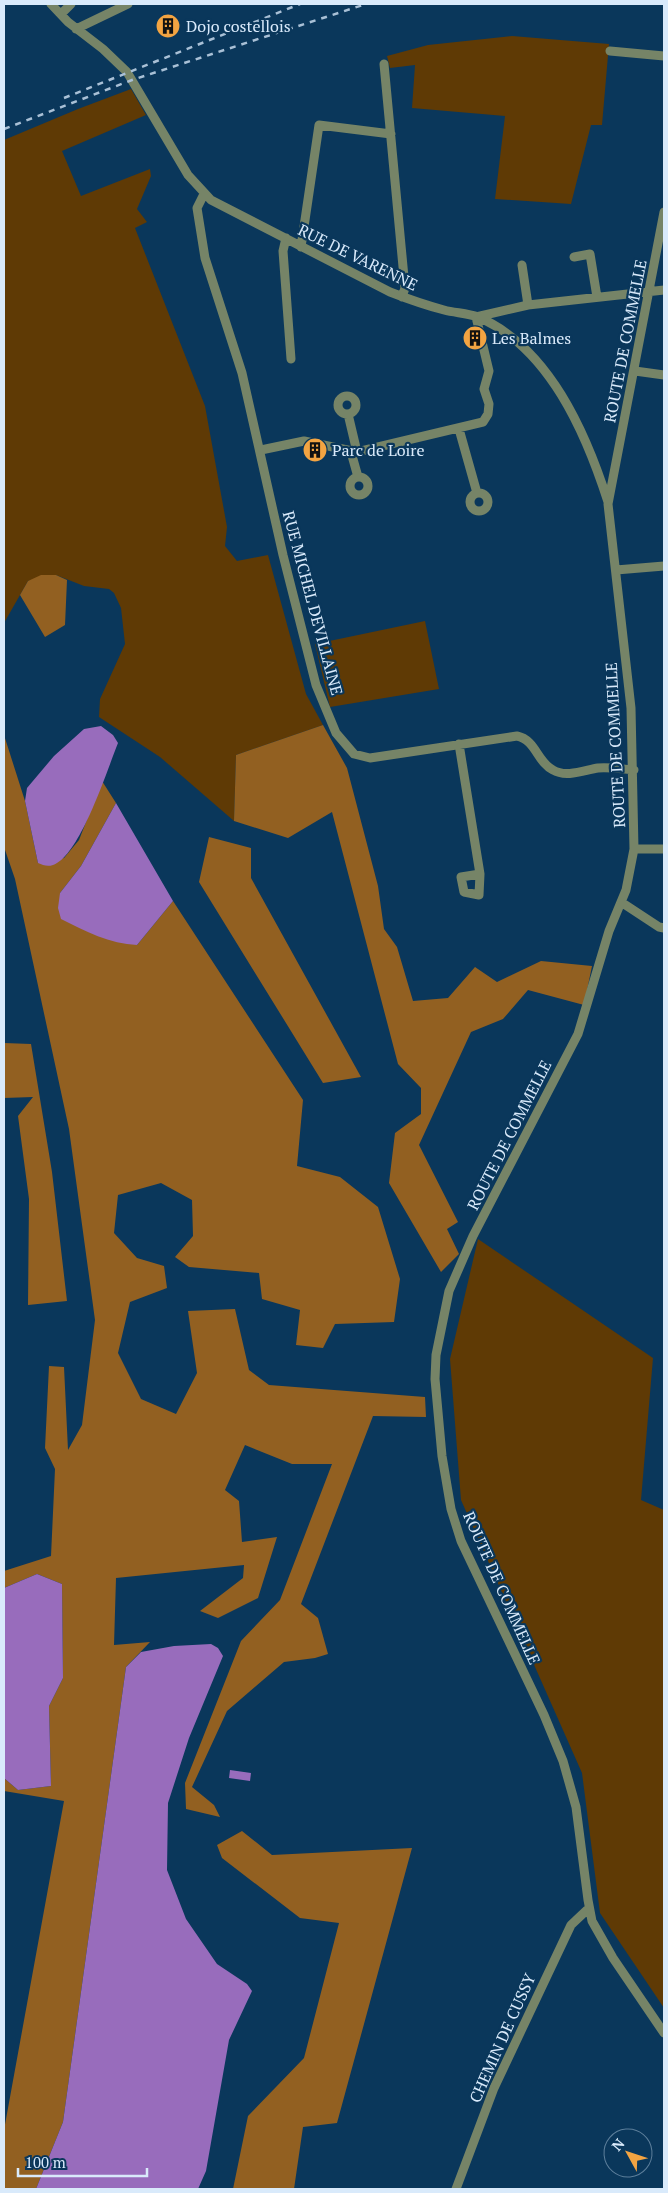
<svg xmlns="http://www.w3.org/2000/svg" width="668" height="2193" viewBox="0 0 668 2193" font-family="'PT Serif',serif">
<rect width="100%" height="100%" fill="#0a375b"/>
<!-- green -->
<path fill="#5f3a05" d="M 512,36 L 609,44 L 602,125 L 591,125 L 571,204 L 495,199 L 505,116 L 412,108 L 415,65 L 390,68 L 387,56 L 428,45 Z
M 131,89 L 146,115 L 62,151 L 81,196 L 150,169 L 151,176 L 137,209 L 147,222 L 135,228 L 205,406 L 227,527 L 225,546 L 237,561 L 268,555 L 306,694 L 323,725 L 236,755 L 234,821 L 160,757 L 99,717 L 100,699 L 125,644 L 121,608 L 114,593 L 109,589 L 84,586 L 56,575 L 28,581 L 4,623 L 4,140 L 78,109 Z
M 425,621 L 439,689 L 330,707 L 315,644 Z
M 478,1239 L 653,1358 L 641,1500 L 664,1510 L 664,2008 L 600,1913 L 582,1773 L 461,1500 L 450,1359 Z"/>
<!-- forest -->
<path fill="#926021" d="M 41,575 L 56,575 L 67,580 L 65,625 L 45,637 L 20,595 L 28,581 Z
M 323,725 L 347,768 L 378,886 L 384,929 L 397,947 L 413,1001 L 448,998 L 475,967 L 497,982 L 541,961 L 592,966 L 584,1005 L 528,990 L 503,1019 L 471,1032 L 419,1145 L 458,1222 L 447,1229 L 459,1254 L 441,1272 L 389,1183 L 395,1133 L 421,1114 L 421,1088 L 398,1064 L 332,812 L 288,838 L 234,821 L 236,755 Z
M 4,735 L 25,801 L 38,863 L 64,858 L 79,840 L 102,781 L 116,803 L 81,866 L 60,893 L 137,945 L 173,901 L 303,1100 L 297,1166 L 340,1177 L 378,1207 L 400,1279 L 394,1322 L 335,1324 L 323,1348 L 296,1345 L 300,1310 L 262,1299 L 259,1273 L 189,1267 L 175,1257 L 193,1236 L 192,1200 L 161,1183 L 118,1195 L 114,1233 L 137,1258 L 164,1266 L 167,1288 L 130,1302 L 118,1353 L 141,1399 L 176,1414 L 197,1373 L 188,1311 L 235,1309 L 249,1370 L 269,1385 L 425,1397 L 426,1417 L 373,1416 L 301,1604 L 318,1618 L 328,1654 L 315,1658 L 284,1662 L 227,1711 L 192,1787 L 214,1805 L 220,1817 L 186,1809 L 185,1783 L 241,1641 L 280,1600 L 332,1464 L 292,1464 L 245,1445 L 225,1490 L 239,1501 L 242,1542 L 277,1537 L 258,1598 L 218,1618 L 200,1611 L 243,1578 L 244,1565 L 116,1578 L 114,1645 L 150,1642 L 126,1667 L 63,2122 L 36,2189 L 4,2189 L 4,2130 L 64,1801 L 4,1791 L 4,1778 L 18,1790 L 51,1786 L 49,1706 L 63,1678 L 62,1584 L 37,1574 L 4,1588 L 4,1571 L 51,1556 L 55,1469 L 45,1448 L 49,1366 L 64,1367 L 68,1450 L 82,1425 L 95,1320 L 69,1129 L 15,879 L 4,847 Z
M 209,837 L 251,848 L 251,878 L 361,1077 L 323,1083 L 199,882 Z
M 4,1043 L 31,1044 L 52,1172 L 67,1301 L 28,1305 L 29,1199 L 18,1116 L 33,1097 L 4,1098 Z
M 242,1831 L 272,1855 L 412,1848 L 337,2123 L 303,2127 L 294,2189 L 233,2189 L 248,2116 L 304,2058 L 339,1923 L 300,1918 L 222,1858 L 217,1845 Z"/>
<!-- water -->
<path fill="#986cbc" d="M 101,726 L 113,735 L 118,743 C 107,770 80,856 53,865 C 47,867 43,865 38,863 L 25,801 L 27,788 L 54,756 L 84,729 Z
M 116,803 L 173,901 L 137,945 C 110,944 85,931 61,919 L 58,908 L 60,893 L 81,866 Z
M 37,1574 L 62,1584 L 63,1678 L 49,1706 L 51,1786 L 18,1790 L 4,1778 L 4,1588 Z
M 211,1644 L 218,1648 L 223,1656 L 189,1738 L 168,1803 L 167,1870 L 186,1919 L 217,1964 L 247,1984 L 252,1991 L 229,2040 L 206,2171 L 198,2189 L 36,2189 L 63,2122 L 126,1667 L 141,1652 L 174,1646 Z
M 230,1770 L 251,1773 L 250,1781 L 229,1778 Z"/>
<g fill="none" stroke-linecap="round" stroke-linejoin="round">
<!-- minor -->
<path stroke="#768467" stroke-width="9" d="M 51,4 L 68,22 L 103,49 L 127,72 L 188,175 L 211,200 L 390,292 C 408,299 425,305 444,310 C 455,313 467,313 478,317 C 549,347 586,433 608,502
M 61,14 L 71,4
M 76,29 L 128,4
M 610,51 L 664,56
M 384,64 L 405,288 L 402,297
M 204,194 L 197,208 L 205,258 L 242,373 L 283,555 L 316,685 L 336,733 L 354,754 L 370,758 L 517,736 C 536,740 537,762 553,770 C 566,778 585,770 598,768 C 610,767 622,769 634,770
M 664,212 L 608,504 L 631,708 L 634,849 L 626,890 L 609,931 L 578,1034 L 473,1236 L 449,1291 L 436,1355 L 435,1379 L 442,1456 L 451,1509 L 461,1541 L 544,1715 L 563,1761 L 576,1807 L 588,1900 L 592,1921 L 613,1958 L 664,2033
M 286,238 L 283,251 L 291,359
M 301,247 L 319,125 L 391,134
M 574,257 L 590,254 L 597,297
M 522,265 L 528,305
M 476,317 L 528,305 L 664,290
M 635,371 L 664,375
M338 405a9 9 0 1 1 18 0a9 9 0 1 1-18 0Z
M 348,414 L 357,452
M 459,429 L 477,493
M 261,450 L 304,441 L 357,452 L 483,422 L 488,414 L 489,404 L 484,389 L 489,371 L 476,317
M 351,452 L 358,477
M350 486a9 9 0 1 1 18 0a9 9 0 1 1-18 0Z
M470 502a9 9 0 1 1 18 0a9 9 0 1 1-18 0Z
M 616,570 L 664,566
M 459,744 L 480,874 L 461,877 L 464,892 L 479,895 L 480,874
M 634,849 L 664,849
M 621,902 L 659,927 L 664,928
M 456,2189 L 494,2088 L 571,1925 L 589,1908"/>
<!-- rail -->
<path stroke="#a9c0d6" stroke-width="2.5" stroke-dasharray="6 6" stroke-linecap="butt" d="M 64,98 L 300,4
M 4,129 L 132,80 L 366,4"/>
</g>
<!-- icons -->
<defs>
<symbol id="building-disc" viewBox="-11 -11 22 22"><circle r="9.5" fill="#f3a442" stroke="#0a375b"/><path d="M-4-6H4V6H1V3H-1V6H-4ZM-2.5-4.3h1.7v1.8h-1.7ZM.8-4.3h1.7v1.8H.8ZM-2.5-1h1.7V.8h-1.7ZM.8-1h1.7V.8H.8Z" fill="#111"/></symbol>
</defs>
<g fill-rule="evenodd">
<use href="#building-disc" x="154" y="12" width="28" height="28"/>
<use href="#building-disc" x="461" y="324" width="28" height="28"/>
<use href="#building-disc" x="301" y="436" width="28" height="28"/>
</g>
<g text-anchor="middle" stroke-width="4.5" stroke-linejoin="round" paint-order="stroke">
<!-- poi labels -->
<g font-size="16" fill="#d9eafb" stroke="#0a375b" text-anchor="start">
<text x="186" y="32">Dojo costellois</text>
<text x="492" y="344">Les Balmes</text>
<text x="332" y="456">Parc de Loire</text>
</g>
<!-- street labels -->
<g font-size="16" fill="#d9eafb" stroke="#0a375b">
<text transform="translate(358 257) rotate(26)" y="6">RUE DE VARENNE</text>
<text transform="translate(625 341) rotate(-79)" y="6">ROUTE DE COMMELLE</text>
<text transform="translate(313 603) rotate(75)" y="6">RUE MICHEL DEVILLAINE</text>
<text transform="translate(615 745) rotate(-93)" y="6">ROUTE DE COMMELLE</text>
<text transform="translate(509 1135) rotate(-63)" y="6">ROUTE DE COMMELLE</text>
<text transform="translate(502 1588) rotate(66)" y="6">ROUTE DE COMMELLE</text>
<text transform="translate(502 2038) rotate(-66)" y="6">CHEMIN DE CUSSY</text>
</g>
</g>
<!-- border -->
<rect width="668" height="2193" fill="none" stroke="#d9eafb" stroke-width="10"/>
<!-- north arrow -->
<g transform="translate(628 2153) rotate(310)"><circle r="24" fill="#0a375b" stroke="#5d7f9b"/>
<path d="M0-4L9 19L0 12L-9 19Z" fill="#f3a442"/>
<text y="-8" font-size="14" font-weight="bold" text-anchor="middle" fill="#d9eafb">N</text>
</g>
<!-- scale -->
<path d="M18 2168v8h129v-8" fill="none" stroke="#d9eafb" stroke-width="2.5"/>
<text x="25" y="2168" font-size="15" fill="#d9eafb" stroke="#0a375b" stroke-width="4" paint-order="stroke">100 m</text>
</svg>
